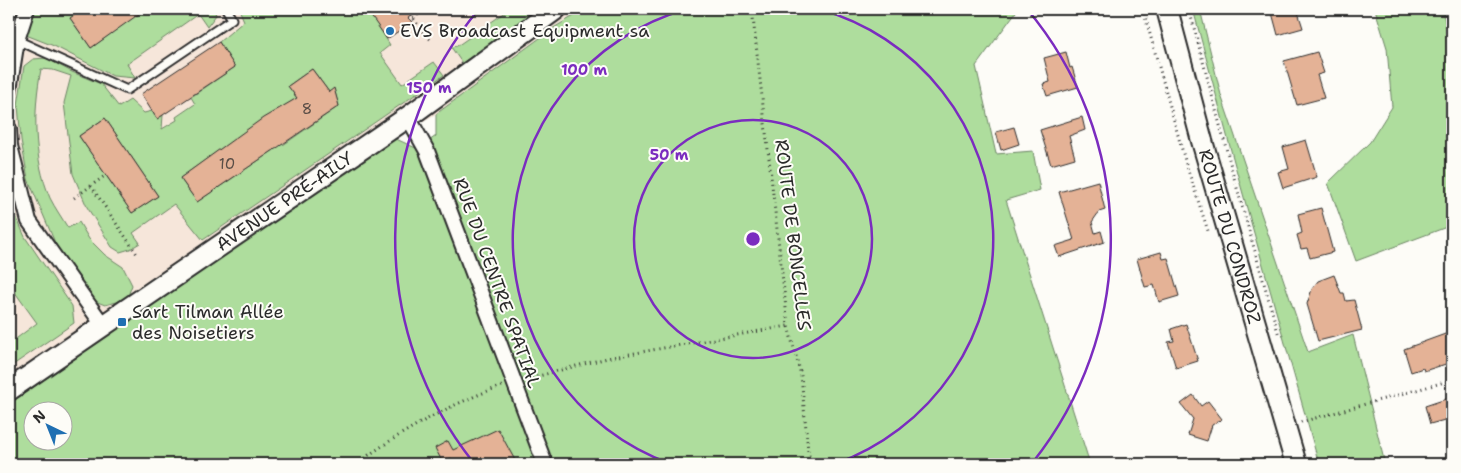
<svg xmlns="http://www.w3.org/2000/svg" width="1461" height="473" viewBox="0 0 1461 473" font-family="'Shantell Sans',sans-serif">
<rect width="100%" height="100%" fill="#fdfcf7"/>
<filter id="ink" filterUnits="userSpaceOnUse"><feTurbulence type="fractalNoise" baseFrequency=".02" numOctaves="2"/><feDisplacementMap in="SourceGraphic" scale="10" xChannelSelector="R" yChannelSelector="G"/><feConvolveMatrix kernelMatrix="1 2 1 2 8 2 1 2 1" color-interpolation-filters="sRGB"/></filter>
<g filter="url(#ink)">
<!-- built -->
<path fill="#f6e6da" d="M 9,9 L 586,9 L 555,27 L 436,114 L 394,138 L 9,404 Z"/>
<!-- green -->
<path fill="#aedd9d" stroke="#6c8464" fill-rule="evenodd" d="M 36,9 L 83,9 L 70,18 L 91,48 L 144,9 L 214,9 L 216,15 L 207,27 L 198,14 L 127,64 L 135,78 L 113,76 L 54,46 L 26,35 Z
M 239,9 L 368,9 L 390,45 L 380,53 L 402,84 L 434,62 L 444,75 L 203,240 L 174,204 L 133,233 L 140,243 L 130,249 L 120,252 L 112,247 L 87,207 L 73,174 L 64,103 L 71,76 L 53,70 L 41,69 C 33,111 33,157 50,198 C 55,208 62,218 68,228 L 79,222 L 89,239 L 105,255 L 123,267 L 132,285 L 128,296 L 117,302 L 105,305 L 90,299 L 56,245 L 28,179 L 21,140 L 18,105 L 24,66 L 33,59 L 46,58 L 72,72 L 101,84 L 119,107 L 130,100 L 144,113 L 152,111 L 157,119 L 163,115 L 162,129 L 177,120 L 176,117 L 195,104 L 191,97 L 235,67 L 219,42 L 244,21 ZM 312,69 L 329,92 L 334,89 L 339,106 L 283,145 L 277,139 L 274,150 L 197,202 L 180,178 L 256,124 L 297,98 L 288,86 ZM 105,118 L 158,196 L 132,213 L 79,136 Z
M 510,9 L 540,9 L 462,63 L 451,47 L 457,46 Z
M 586,9 L 1018,9 L 976,66 L 996,154 L 1033,151 L 1040,190 L 1006,200 L 1090,464 L 9,464 L 9,404 L 394,138 L 418,149 L 436,136 L 436,114 L 555,27 ZM 32,410 L 62,410 L 62,440 L 32,440 Z
M 1193,9 L 1200,9 L 1221,95 L 1308,352 L 1353,335 L 1385,464 L 1319,464 L 1236,169 Z
M 1375,9 L 1442,9 L 1452,51 L 1452,225 L 1356,261 L 1328,183 L 1370,142 L 1392,107 L 1387,48 Z
M 9,200 L 25,237 L 72,306 L 74,323 L 10,367 L 9,365 L 9,344 L 37,323 L 14,291 L 9,294 Z"/>
<!-- building -->
<path fill="#e4b296" stroke="#2b2b2b" d="M 83,9 L 146,9 L 91,48 L 70,18 Z
M 366,9 L 420,9 L 408,18 L 412,22 L 387,39 Z
M 1271,9 L 1297,9 L 1303,28 L 1278,35 Z
M 219,42 L 235,67 L 157,119 L 141,94 Z
M 1066,52 L 1070,68 L 1072,67 L 1078,87 L 1047,96 L 1043,84 L 1050,82 L 1044,58 Z
M 1317,52 L 1324,73 L 1317,75 L 1324,98 L 1297,105 L 1284,61 Z
M 312,69 L 329,92 L 334,88 L 339,106 L 197,202 L 180,178 L 263,118 L 297,98 L 288,86 Z
M 1082,117 L 1085,130 L 1069,136 L 1075,158 L 1051,165 L 1040,130 Z
M 105,118 L 158,196 L 132,213 L 79,136 Z
M 1014,127 L 1019,144 L 1001,150 L 996,132 Z
M 1306,140 L 1317,177 L 1283,188 L 1278,172 L 1289,169 L 1283,147 Z
M 1098,181 L 1105,210 L 1099,212 L 1092,222 L 1095,233 L 1101,231 L 1104,242 L 1059,257 L 1055,246 L 1074,240 L 1059,192 Z
M 1321,208 L 1333,252 L 1310,258 L 1307,248 L 1301,249 L 1297,235 L 1302,233 L 1298,214 Z
M 1161,252 L 1163,259 L 1168,258 L 1179,296 L 1159,302 L 1154,285 L 1145,287 L 1137,259 Z
M 1334,275 L 1341,293 L 1344,293 L 1346,301 L 1354,300 L 1362,330 L 1318,341 L 1307,304 L 1312,289 L 1318,281 Z
M 1186,324 L 1198,361 L 1176,368 L 1168,342 L 1174,341 L 1171,329 Z
M 1448,333 L 1452,345 L 1452,362 L 1424,371 L 1423,368 L 1411,372 L 1404,349 Z
M 1193,395 L 1201,406 L 1208,401 L 1222,419 L 1212,425 L 1207,441 L 1188,435 L 1193,419 L 1181,404 Z
M 1452,397 L 1452,418 L 1430,424 L 1425,406 Z
M 498,429 L 517,464 L 453,464 L 451,458 L 443,463 L 435,448 L 448,441 L 453,450 Z"/>
<g fill="none" stroke-linecap="round" stroke-linejoin="round">
<defs>
<path id="lane" d="M 17,40 L 127,90 L 232,19 L 226,9"/>
<path id="street" d="M 9,90 L 17,40 L 27,9
M 408,117 L 427,151 L 545,464
M 9,129 L 10,146 L 29,221 L 103,325"/>
<g id="secondary">
<path id="s1" d="M 1167,9 L 1202,141 L 1296,464"/>
<path id="s2" d="M 9,390 L 408,117 L 556,9"/>
</g>
</defs>
<!-- lane casing -->
<use href="#lane" stroke="#2b2b2b" stroke-width="11"/>
<!-- street casing -->
<use href="#street" stroke="#2b2b2b" stroke-width="18"/>
<!-- secondary casing -->
<use href="#secondary" stroke="#2b2b2b" stroke-width="24"/>
<!-- path -->
<path stroke="#2b2b2b" stroke-width="3" stroke-dasharray="1 4" stroke-linecap="butt" d="M 752,9 L 788,326 L 801,375 L 808,451 L 811,464
M 1143,9 L 1186,164 L 1209,234
M 1189,9 L 1233,174 L 1279,336
M 411,15 L 425,35 L 431,40
M 413,18 L 426,9
M 91,186 L 137,254
M 74,198 L 106,175
M 527,379 L 607,358 L 788,326
M 1301,422 L 1452,380
M 356,464 C 401,432 449,404 502,386"/>
<!-- lane -->
<use href="#lane" stroke="#fdfcf7" stroke-width="7"/>
<!-- street -->
<use href="#street" stroke="#fdfcf7" stroke-width="14"/>
<!-- secondary -->
<use href="#secondary" stroke="#fdfcf7" stroke-width="20"/>
</g>
</g>
<!-- distance rings -->
<g fill="none" stroke="#7b2cbf" stroke-width="2.5">
<circle cx="753" cy="239" r="119"/>
<path d="M671 464A239 239 0 0 1 687 9M819 9A239 239 0 0 1 835 464"/>
<path d="M473 462A358 358 0 0 1 479 9M1027 9A358 358 0 0 1 1033 462"/>
</g>
<!-- markers -->
<g fill="#1f6fb2" stroke="#fdfcf7" stroke-width="2">
<circle cx="390" cy="31" r="5"/>
<rect x="117" y="317" width="10" height="10" rx="2.5"/>
</g>
<g text-anchor="middle" stroke-width="4" stroke-linejoin="round" paint-order="stroke">
<!-- number labels -->
<g font-size="15" fill="#594d46">
<text x="307" y="114">8</text>
<text x="227" y="169">10</text>
</g>
<!-- poi labels -->
<g font-size="18" fill="#2b2b2b" stroke="#fdfcf7" text-anchor="start">
<text x="400" y="37">EVS Broadcast Equipment sa</text>
<text x="132" y="318">Sart Tilman Allée<tspan x="132" dy="21">des Noisetiers</tspan></text>
</g>
<!-- street labels -->
<g font-size="18" fill="#2b2b2b" stroke="#fdfcf7">
<text dy="6" stroke="none"><textPath href="#s2" startOffset="334">AVENUE PRÉ-AILY</textPath></text>
<text transform="translate(793 235) rotate(83)" y="6">ROUTE DE BONCELLES</text>
<text dy="6" stroke="none"><textPath href="#s1" startOffset="236">ROUTE DU CONDROZ</textPath></text>
<text transform="translate(497 283) rotate(70)" y="6">RUE DU CENTRE SPATIAL</text>
</g>
</g>
<circle cx="753" cy="239" r="8" fill="#7b2cbf" stroke="#fdfcf7" stroke-width="2.5"/>
<g font-size="15" text-anchor="middle" font-weight="bold" fill="#7b2cbf" stroke="#fdfcf7" stroke-width="4" stroke-linejoin="round" paint-order="stroke">
<text x="584" y="75">100 m</text>
<text x="429" y="93">150 m</text>
<text x="669" y="160">50 m</text>
</g>
<!-- margin -->
<rect width="1461" height="473" fill="none" stroke="#fdfcf7" stroke-width="30"/>
<rect x="15" y="15" width="1431" height="443" fill="none" stroke="#2b2b2b" stroke-width="2" filter="url(#ink)"/>
<!-- north arrow -->
<g transform="translate(48 426) rotate(317)"><circle r="24" fill="#fdfcf7" stroke="#a9a8a5"/>
<path d="M0-4L9 19L0 12L-9 19Z" fill="#1f6fb2"/>
<text y="-8" font-size="14" font-weight="bold" text-anchor="middle" fill="#2b2b2b">N</text>
</g>
</svg>
